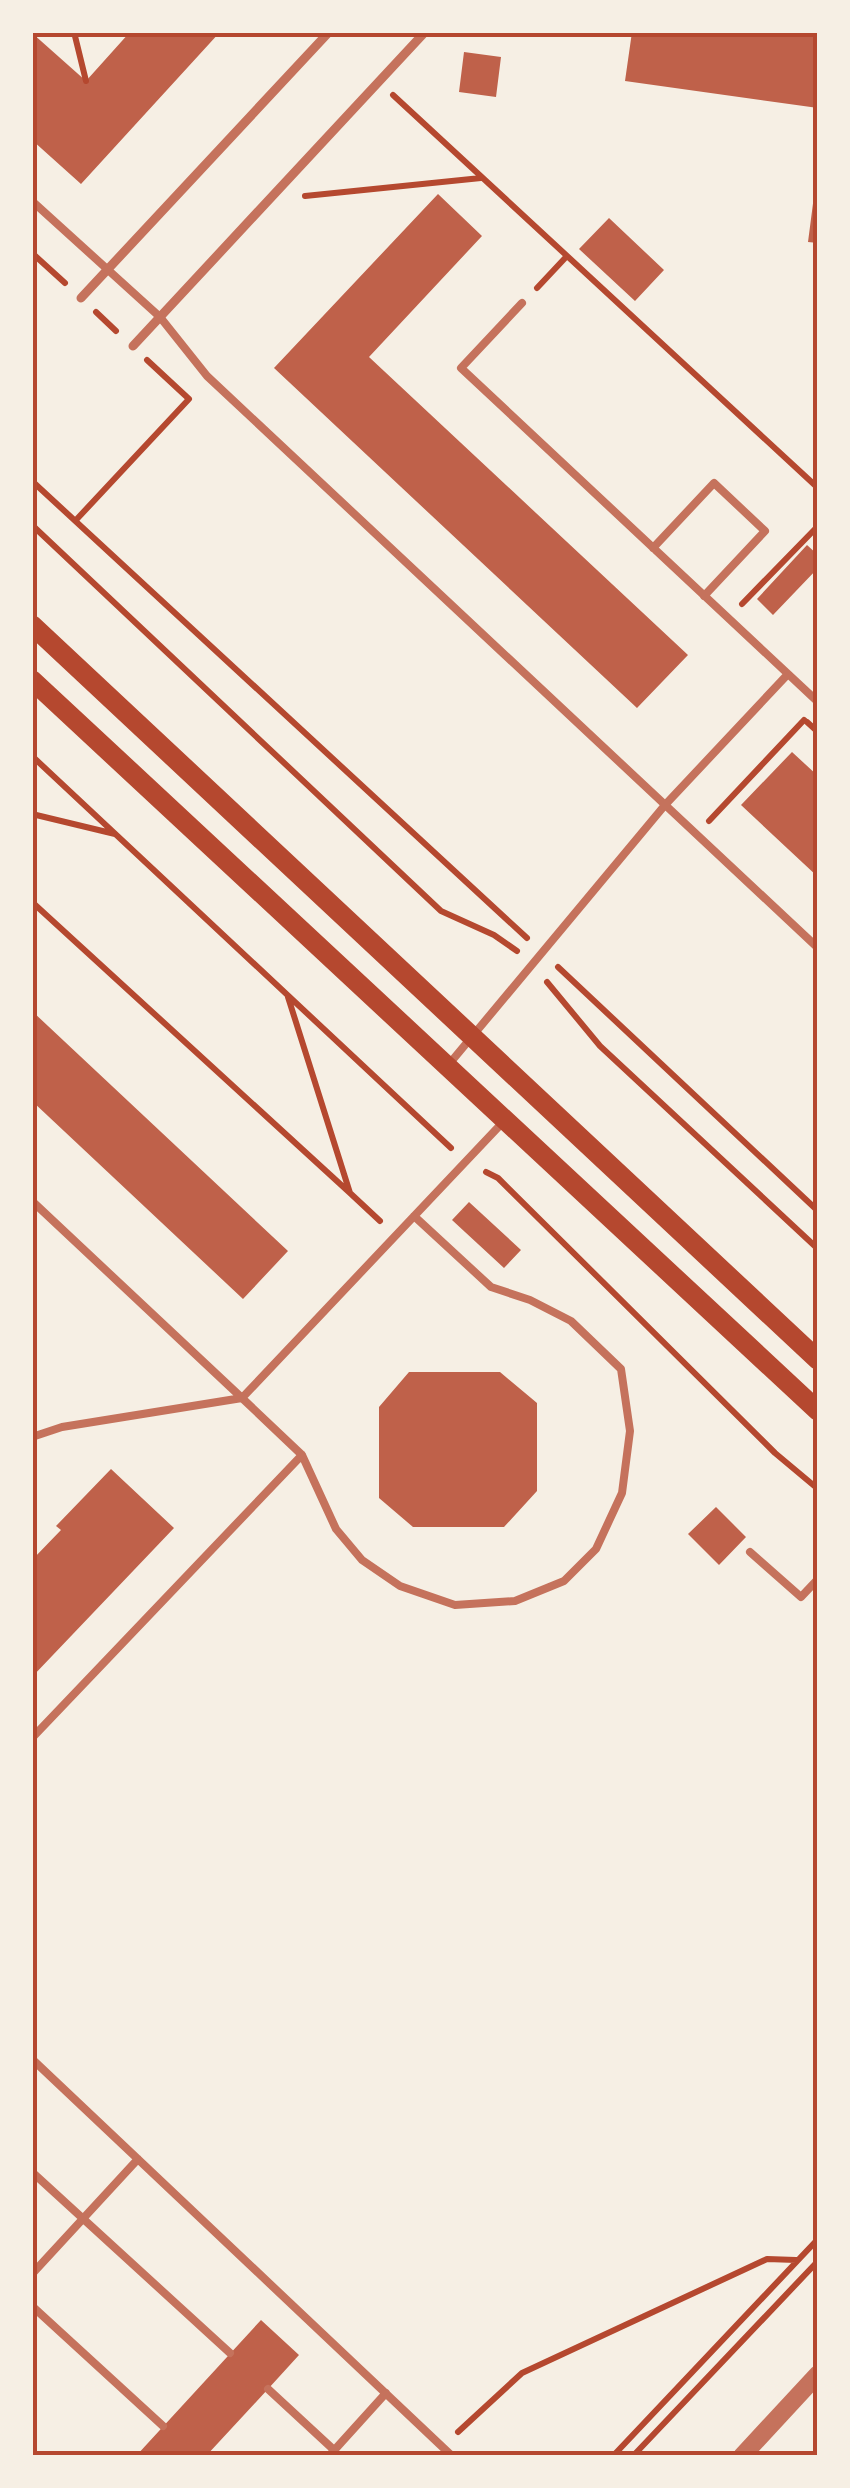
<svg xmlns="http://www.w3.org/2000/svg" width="850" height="2488" viewBox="0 0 850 2488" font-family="Inter,sans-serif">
<rect width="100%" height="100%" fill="#f6efe4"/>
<!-- building -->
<path fill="#bf614a" d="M 130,32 L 220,32 L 81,184 L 32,140 L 32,33 L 86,81 Z
M 632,32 L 818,34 L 818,108 L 625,81 Z
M 464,52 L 501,57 L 496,97 L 459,92 Z
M 815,188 L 818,188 L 818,243 L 808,242 Z
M 438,194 L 482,236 L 369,357 L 688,655 L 637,708 L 274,368 Z
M 609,218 L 664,270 L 635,301 L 579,249 Z
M 807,545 L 818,555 L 818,568 L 773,615 L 757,599 Z
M 792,752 L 818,776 L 818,877 L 741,805 Z
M 32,1011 L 288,1251 L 243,1299 L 32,1101 Z
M 469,1202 L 521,1250 L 504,1268 L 452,1220 Z
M 409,1372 L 500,1372 L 537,1403 L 537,1491 L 504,1527 L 413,1527 L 379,1498 L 379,1407 Z
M 111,1469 L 174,1528 L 32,1677 L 32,1560 L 61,1530 L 56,1526 Z
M 716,1507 L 746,1537 L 719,1565 L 688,1534 Z
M 261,2320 L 299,2355 L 268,2389 L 206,2456 L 136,2456 Z"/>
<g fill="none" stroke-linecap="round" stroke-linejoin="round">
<!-- path -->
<path stroke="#b5482f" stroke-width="6" d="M 74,32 L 86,81
M 393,95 L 818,488
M 305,196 L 481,178
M 32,253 L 65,283
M 537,288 L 567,256
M 96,312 L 116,331
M 32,481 L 527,938
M 76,520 L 189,399 L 147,360
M 32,525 L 441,911 L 494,935 L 517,951
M 742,604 L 818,526
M 807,722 L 818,732
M 32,756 L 451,1148
M 32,814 L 115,834
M 709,821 L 804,720
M 32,902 L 350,1193
M 558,967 L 818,1211
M 547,982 L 600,1046 L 818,1249
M 288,997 L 350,1193 L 380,1221
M 486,1172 L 498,1178 L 775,1453 L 818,1489
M 458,2432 L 522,2373 L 767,2259 L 796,2260
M 613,2456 L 818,2239
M 633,2456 L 818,2261"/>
<!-- service -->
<path stroke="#c5725c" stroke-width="8" d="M 32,201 L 160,317 L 207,376 L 818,948
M 522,303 L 461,368 L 818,702
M 653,548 L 714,483 L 765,531 L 704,596
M 450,1063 L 665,805 L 788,674
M 32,1201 L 242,1398 L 505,1120
M 32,1437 L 62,1427 L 242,1398 L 302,1455 L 32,1738
M 302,1455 L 336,1529 L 362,1560 L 400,1586 L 455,1605 L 515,1601 L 564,1581 L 596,1549 L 622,1493 L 630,1431 L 621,1369 L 571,1321 L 530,1300 L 491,1287 L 414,1216
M 750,1552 L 801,1597 L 818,1579
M 32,2059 L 452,2456
M 32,2172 L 230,2353
M 32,2274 L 138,2159
M 32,2306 L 163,2426
M 268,2389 L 334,2450
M 329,2456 L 386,2393"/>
<!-- pedestrian -->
<path stroke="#c5725c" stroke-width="9" d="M 81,298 L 329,32
M 133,346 L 425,32"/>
<!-- tertiary -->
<path stroke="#c5725c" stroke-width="18" d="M 742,2456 L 818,2374"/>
<!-- secondary -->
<path stroke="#b5482f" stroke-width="20" d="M 32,625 L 818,1360
M 32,680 L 818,1411"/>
</g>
<!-- border -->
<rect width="850" height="2488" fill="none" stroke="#f6efe4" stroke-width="70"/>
<rect x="35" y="35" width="780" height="2418" fill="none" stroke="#b5482f" stroke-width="4"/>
</svg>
